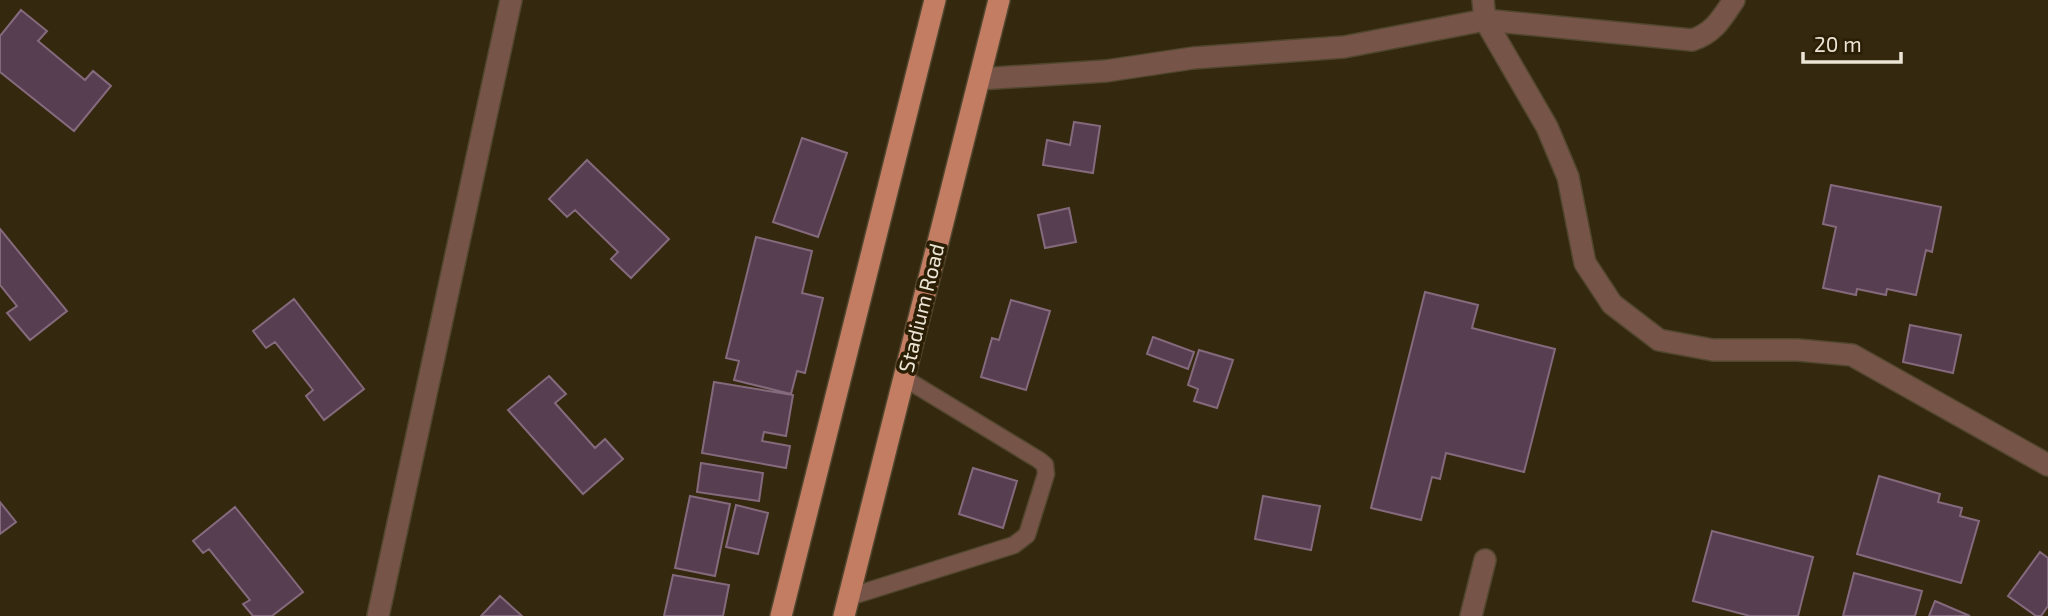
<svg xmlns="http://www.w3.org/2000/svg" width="2048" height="616" viewBox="0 0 2048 616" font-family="'Exo 2',sans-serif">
<rect width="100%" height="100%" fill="#34280e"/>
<!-- building -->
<path fill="#573e50" stroke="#856a7d" stroke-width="2" d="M 21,10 L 47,31 L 38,41 L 85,80 L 93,71 L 111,86 L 74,131 L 0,72 L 0,36 Z
M 1074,122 L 1100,126 L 1093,173 L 1043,165 L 1047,140 L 1070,145 Z
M 802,138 L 847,153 L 818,237 L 773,222 Z
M 587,160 L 669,239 L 631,278 L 611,259 L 618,252 L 575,210 L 567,217 L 549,199 Z
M 1831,185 L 1941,207 L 1932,252 L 1926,250 L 1916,295 L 1887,289 L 1886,295 L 1857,289 L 1856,295 L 1823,288 L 1836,227 L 1823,224 Z
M 1069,208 L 1076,242 L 1045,248 L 1038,215 Z
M 0,229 L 67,311 L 30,340 L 7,313 L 17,306 L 0,285 Z
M 756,237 L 812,251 L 802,293 L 823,298 L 805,373 L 797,371 L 791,394 L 734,380 L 739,361 L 726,358 Z
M 1425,292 L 1478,305 L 1472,328 L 1555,349 L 1524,472 L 1446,453 L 1440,479 L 1432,477 L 1421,520 L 1371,508 Z
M 294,299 L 364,389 L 324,420 L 306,396 L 313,390 L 275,342 L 266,348 L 253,331 Z
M 1011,300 L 1050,311 L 1026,390 L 981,377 L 992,338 L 999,340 Z
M 1910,325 L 1961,335 L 1953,373 L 1903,362 Z
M 1153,337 L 1194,352 L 1188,369 L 1147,354 Z
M 1199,350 L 1233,360 L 1217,408 L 1194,401 L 1198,389 L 1188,385 Z
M 549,376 L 566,394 L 555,403 L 595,448 L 605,439 L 623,459 L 583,494 L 508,410 Z
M 714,382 L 793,395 L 786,436 L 764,432 L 762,441 L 790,446 L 786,468 L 702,453 Z
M 701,463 L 763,473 L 759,501 L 697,492 Z
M 973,468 L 1017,481 L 1003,528 L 959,514 Z
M 1879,476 L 1940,494 L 1938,502 L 1962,508 L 1960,516 L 1979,521 L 1961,583 L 1857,554 Z
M 690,496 L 730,504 L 715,576 L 675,568 Z
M 1263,496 L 1320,506 L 1311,550 L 1255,539 Z
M 0,502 L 16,522 L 0,534 Z
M 736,505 L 768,513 L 758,554 L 726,547 Z
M 235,507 L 303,592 L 272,616 L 253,616 L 243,604 L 250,600 L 209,549 L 203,553 L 193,541 Z
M 1712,531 L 1813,557 L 1798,616 L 1750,616 L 1693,601 Z
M 2040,552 L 2048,558 L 2048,606 L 2041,616 L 2036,616 L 2008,596 Z
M 1854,573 L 1922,591 L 1915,616 L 1843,616 Z
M 673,575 L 729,585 L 723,616 L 664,616 Z
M 500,596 L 522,616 L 481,616 Z
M 1935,601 L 1970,616 L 1929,616 Z"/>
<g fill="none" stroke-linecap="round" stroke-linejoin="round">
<defs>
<path id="lane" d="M 849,597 L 1014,545 L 1027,535 L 1046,474 L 1045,465 L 1039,460 L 904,378"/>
<path id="street" d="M 1483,0 L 1485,20 L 1692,40 C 1714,33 1722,18 1734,0
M 980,79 L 1106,71 L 1193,58 L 1344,47 L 1485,20 L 1547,127 L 1568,177 L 1585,263 L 1612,304 L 1659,340 L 1713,350 L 1798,350 L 1852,355 L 2048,465
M 378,616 L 511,0
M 1471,616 L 1485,560"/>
<path id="primary" d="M 781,616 L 935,0
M 844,616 L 999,0"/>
</defs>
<!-- lane casing -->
<use href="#lane" stroke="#51462e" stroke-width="19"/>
<!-- street casing -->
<use href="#street" stroke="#51462e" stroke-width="24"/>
<!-- primary casing -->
<use href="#primary" stroke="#51462e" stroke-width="24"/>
<!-- lane -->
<use href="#lane" stroke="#765448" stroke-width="16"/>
<!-- street -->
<use href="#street" stroke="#765448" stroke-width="21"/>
<!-- primary -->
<use href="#primary" stroke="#c27d63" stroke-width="21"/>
</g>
<g text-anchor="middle" stroke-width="7" stroke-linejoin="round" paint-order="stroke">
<!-- street labels -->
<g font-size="21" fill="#ece4d5" stroke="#2a1e04">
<text transform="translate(922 308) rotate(-76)" y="7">Stadium Road</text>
</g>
</g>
<!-- scale -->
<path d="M1803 52v10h98v-10" fill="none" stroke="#ece4d5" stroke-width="3.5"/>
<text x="1814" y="52" font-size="21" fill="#ece4d5" stroke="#2a1e04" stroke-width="5" paint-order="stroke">20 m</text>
</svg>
